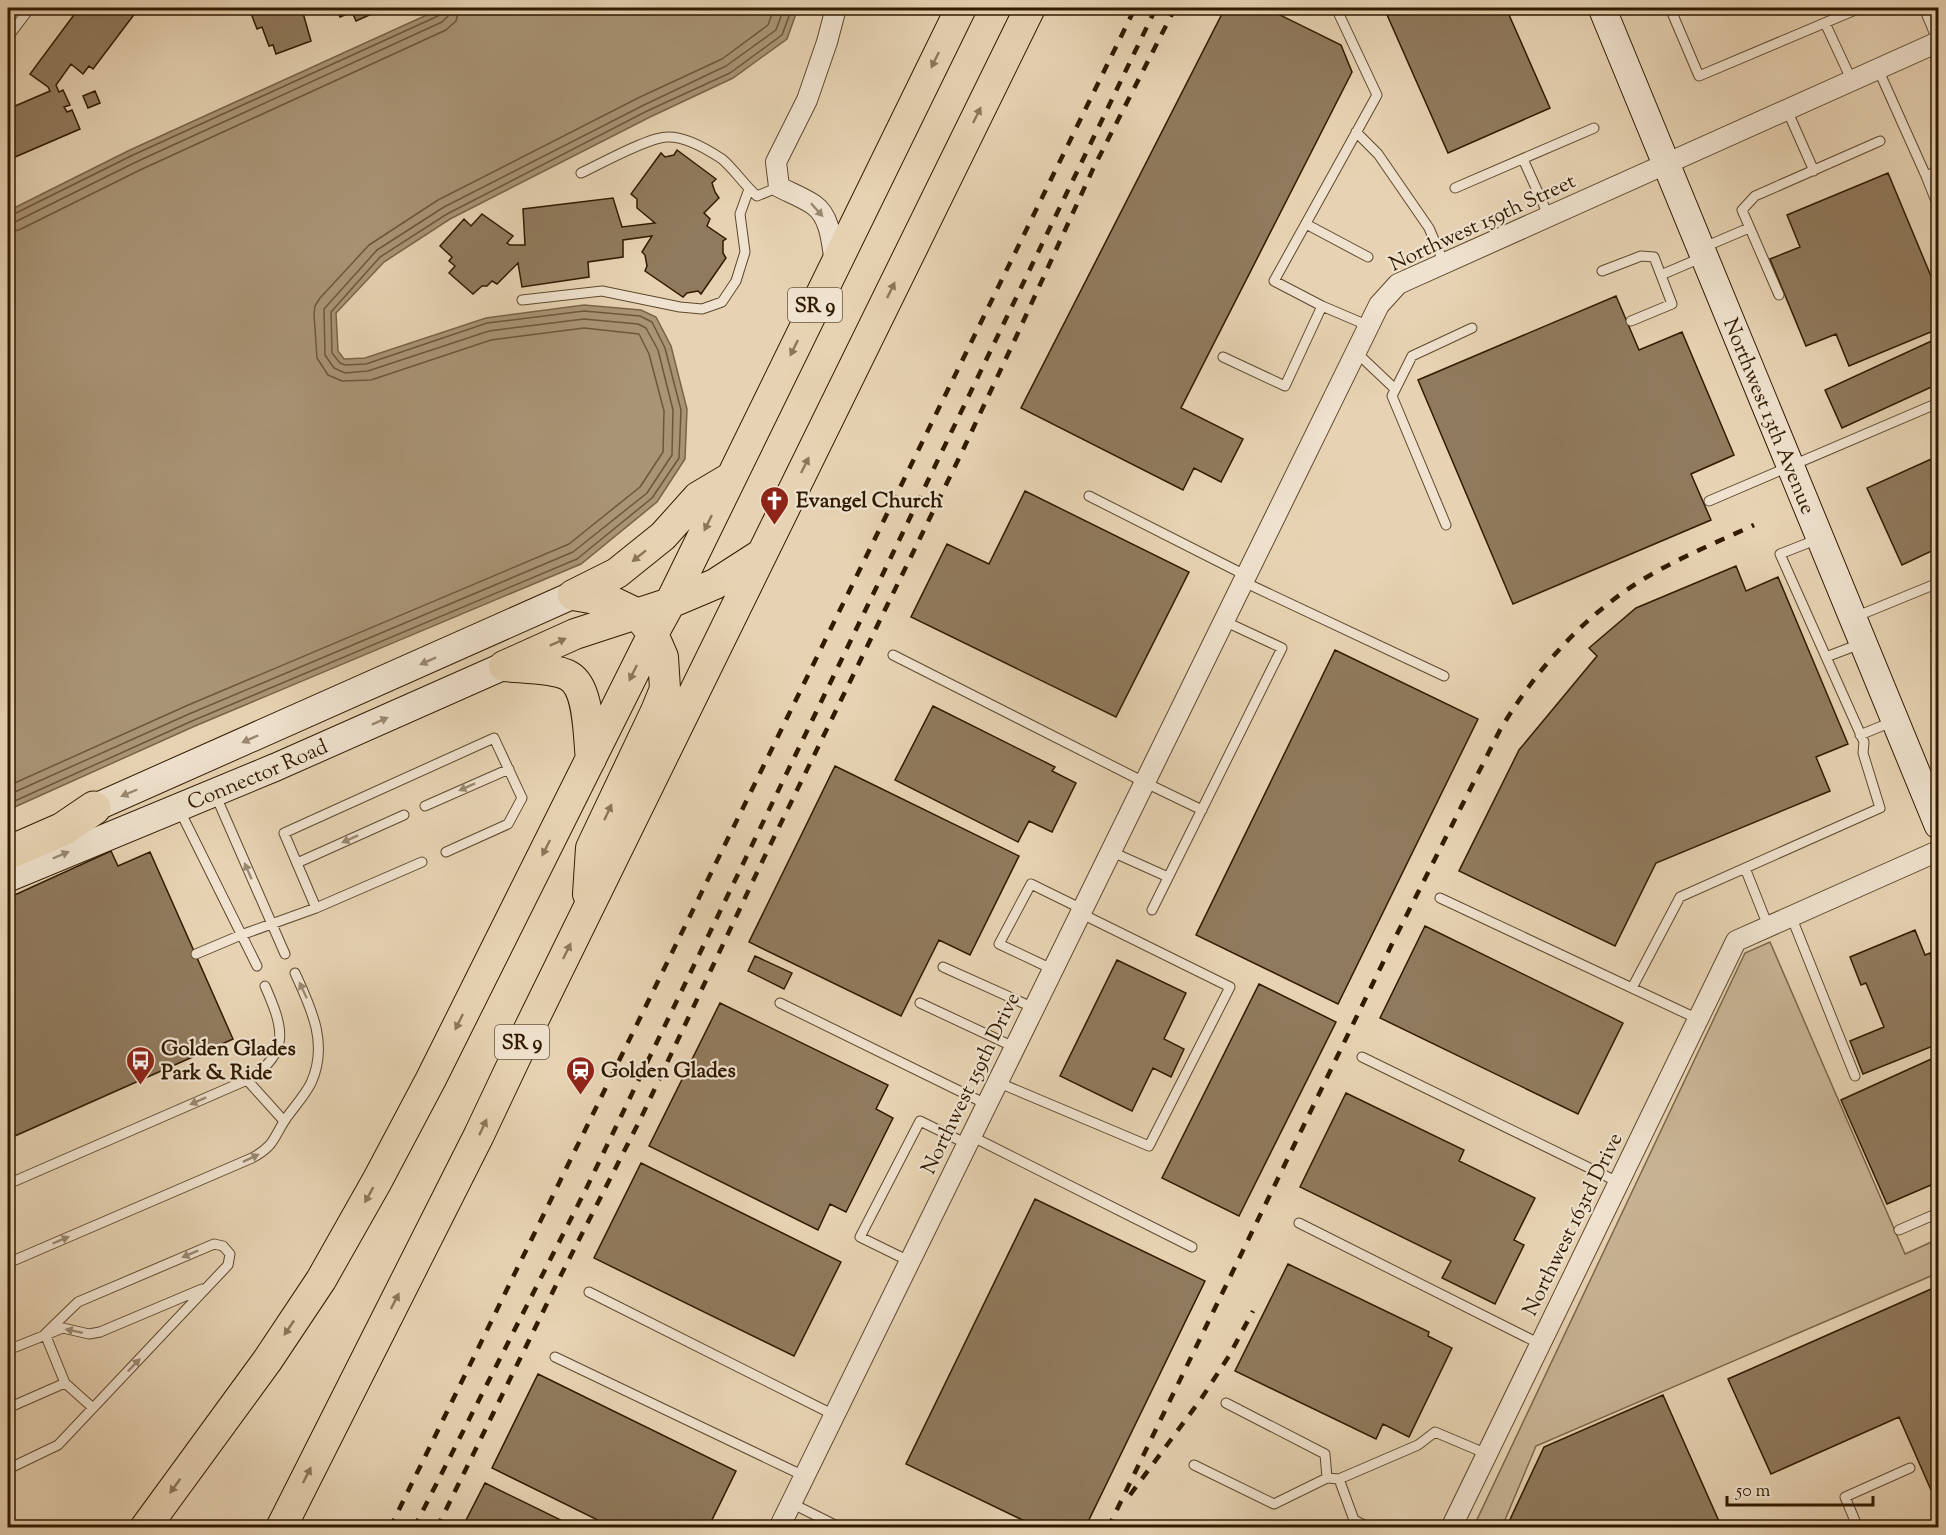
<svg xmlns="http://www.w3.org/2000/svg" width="1946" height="1535" viewBox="0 0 1946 1535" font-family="'Sorts Mill Goudy',serif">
<rect width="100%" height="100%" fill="#e7d3b3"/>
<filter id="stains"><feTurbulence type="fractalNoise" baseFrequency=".00333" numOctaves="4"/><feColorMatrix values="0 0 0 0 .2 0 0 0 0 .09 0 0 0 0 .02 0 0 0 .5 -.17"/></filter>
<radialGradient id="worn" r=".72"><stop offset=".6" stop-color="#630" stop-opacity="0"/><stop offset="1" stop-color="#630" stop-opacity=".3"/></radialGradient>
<!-- green -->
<path fill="#c8b495" stroke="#7c674a" stroke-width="1.5" d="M 1770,942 L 1905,1254 L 1938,1239 L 1938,1273 L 1536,1446 L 1502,1527 L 1473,1528 L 1745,953 Z"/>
<!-- water -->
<path fill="#a99476" stroke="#796347" stroke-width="1.5" d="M 442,8 L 798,8 L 787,39 L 733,78 L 650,117 L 450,219 L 384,262 L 336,313 L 338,351 L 344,359 L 365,358 L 486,318 L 584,305 L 641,310 L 656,317 L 671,346 L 687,409 L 685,459 L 657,502 L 581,564 L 195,726 L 8,810 L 8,211 L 130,150 Z"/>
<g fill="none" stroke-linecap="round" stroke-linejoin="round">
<!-- shore -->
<path stroke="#6d573b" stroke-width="1.5" d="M 8,216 L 12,215 L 133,155 L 438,16 L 442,13 L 442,8
M 8,223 L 15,222 L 136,162 L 442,22 L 448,16 L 450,8
M 8,232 L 19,230 L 140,170 L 446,30 L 456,21 L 459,8
M 8,786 L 186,706 L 569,544 L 640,487 L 663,452 L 664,411 L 649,354 L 639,334 L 584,328 L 491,340 L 371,380 L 342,381 L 328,375 L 317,358 L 314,314 L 315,306 L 320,298 L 369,245 L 438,200 L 640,97 L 722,59 L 768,25 L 774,8
M 8,795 L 189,714 L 573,552 L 647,493 L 672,455 L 673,410 L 658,350 L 646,328 L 638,324 L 584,319 L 489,331 L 368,371 L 345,373 L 334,368 L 325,355 L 324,309 L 377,250 L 444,207 L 644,105 L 726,66 L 776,30 L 784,8
M 8,804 L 192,721 L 577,559 L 652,498 L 679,458 L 681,410 L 665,348 L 652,322 L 640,316 L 584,311 L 487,323 L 366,364 L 345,365 L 340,363 L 332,353 L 331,312 L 380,257 L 447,214 L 647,111 L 730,73 L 782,35 L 792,8"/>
</g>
<!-- building -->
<path fill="#907a5d" stroke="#311a00" stroke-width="1.5" d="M 79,8 L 139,8 L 93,69 L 89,66 L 83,74 L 71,64 L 56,85 L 59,92 L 63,90 L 70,105 L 64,107 L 67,112 L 72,110 L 80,129 L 8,160 L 8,109 L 50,91 L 48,87 L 30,74 Z
M 249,8 L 303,8 L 305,13 L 303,13 L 311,41 L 276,54 L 273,45 L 269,46 L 262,27 L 257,29 Z
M 336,8 L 385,8 L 356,21 L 352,12 L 340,17 Z
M 1225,8 L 1266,8 L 1341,45 L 1352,72 L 1181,408 L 1243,439 L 1221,482 L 1194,468 L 1183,490 L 1021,408 Z
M 1384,8 L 1508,8 L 1506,8 L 1550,108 L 1448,153 Z
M 95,91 L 100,103 L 88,108 L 83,96 Z
M 677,150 L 716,179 L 712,183 L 715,192 L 719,198 L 704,213 L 710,219 L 707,226 L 726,239 L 723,241 L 723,253 L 726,258 L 701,294 L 698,291 L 687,293 L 683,297 L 645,271 L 647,266 L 645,255 L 642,252 L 652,236 L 623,240 L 623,257 L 588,262 L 589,277 L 522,287 L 518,263 L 497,284 L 492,281 L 487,286 L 482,286 L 473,294 L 449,273 L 455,266 L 449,261 L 452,257 L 440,246 L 464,219 L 471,226 L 482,214 L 513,236 L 507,243 L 510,245 L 525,245 L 523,209 L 613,198 L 622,227 L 655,223 L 637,208 L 637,199 L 631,194 L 661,153 L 665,157 L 674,155 Z
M 1888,173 L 1938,293 L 1938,329 L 1849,366 L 1836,334 L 1806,346 L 1770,259 L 1800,247 L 1787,215 Z
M 1616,296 L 1639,350 L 1682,332 L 1734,455 L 1691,474 L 1711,520 L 1513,604 L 1418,380 Z
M 1938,338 L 1938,384 L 1842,428 L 1825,390 Z
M 1938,456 L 1938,548 L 1902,565 L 1867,488 Z
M 1025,491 L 1189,572 L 1116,717 L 911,617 L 947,544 L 989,564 Z
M 1736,566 L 1746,591 L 1778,577 L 1848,744 L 1816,757 L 1830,791 L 1656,863 L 1615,946 L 1459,871 L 1519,750 L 1597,656 L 1589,648 L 1636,608 Z
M 1938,628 L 1938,647 L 1931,631 Z
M 1335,650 L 1478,719 L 1338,1004 L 1196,935 Z
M 933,706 L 1055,767 L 1052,771 L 1076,783 L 1052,832 L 1029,821 L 1018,842 L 895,780 Z
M 835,766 L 1019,856 L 970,955 L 939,940 L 901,1016 L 749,942 Z
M 111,851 L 118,866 L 150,852 L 233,1039 L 8,1139 L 8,898 Z
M 1425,926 L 1623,1023 L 1578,1114 L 1380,1018 Z
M 1915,930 L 1925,955 L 1930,953 L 1938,973 L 1938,1044 L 1863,1074 L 1850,1041 L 1884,1027 L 1866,983 L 1861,985 L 1850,957 Z
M 755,956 L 792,973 L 784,989 L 748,971 Z
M 1117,960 L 1186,993 L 1164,1039 L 1184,1049 L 1171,1077 L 1153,1068 L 1132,1111 L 1060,1076 Z
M 1259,984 L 1336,1022 L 1239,1216 L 1162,1178 Z
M 720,1003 L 888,1085 L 876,1109 L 893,1118 L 846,1212 L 830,1204 L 818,1230 L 649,1146 Z
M 1938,1056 L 1938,1182 L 1887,1204 L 1841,1100 Z
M 1346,1093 L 1464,1150 L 1459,1161 L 1535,1198 L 1514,1240 L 1524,1245 L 1495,1304 L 1442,1278 L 1451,1261 L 1300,1187 Z
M 641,1163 L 841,1262 L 794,1356 L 594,1258 Z
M 1035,1199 L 1205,1281 L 1085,1528 L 1039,1528 L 906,1464 Z
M 1288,1264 L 1429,1332 L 1428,1336 L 1452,1348 L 1409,1437 L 1383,1424 L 1376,1439 L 1235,1371 Z
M 1938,1286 L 1938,1506 L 1899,1417 L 1771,1474 L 1728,1379 Z
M 538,1374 L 736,1471 L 708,1528 L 614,1528 L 492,1468 Z
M 1663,1395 L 1722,1528 L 1506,1528 L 1544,1447 Z
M 485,1483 L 577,1528 L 462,1528 Z"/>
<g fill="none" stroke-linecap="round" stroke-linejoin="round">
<defs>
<path id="lane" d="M 1670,8 L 1699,76 L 1860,8
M 1924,8 L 1938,42
M 1825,23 L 1852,81
M 8,37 L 30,8
M 1878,69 L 1926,176 L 1938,171
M 1787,110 L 1814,171
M 1356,132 L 1378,154 L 1429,228 L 1444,263
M 1523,159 L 1549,217
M 581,173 C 600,164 649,137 667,137 C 685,136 707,149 722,159 C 735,170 744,185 757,196 L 779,187
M 1926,176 L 1938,206
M 1455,188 L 1594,128
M 1306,224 L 1368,257
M 1702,248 L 1749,228
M 1602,271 L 1641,256 L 1654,257 L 1672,304 L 1631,321
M 1661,275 L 1703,257
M 1779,295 L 1742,210 L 1755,196 L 1880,141
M 522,300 L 602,291 L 680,307 L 702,309 L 722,302 L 736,281 L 745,252 L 740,214 L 749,189
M 1322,306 L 1274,281 L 1377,95 L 1336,8
M 1356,352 L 1395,389
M 1223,357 L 1285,386 L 1322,306 L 1369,326
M 1089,496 L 1247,576
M 1709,501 L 1938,403
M 1446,525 L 1392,396 L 1412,356 L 1472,328
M 1244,582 L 1444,676
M 1855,617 L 1938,583
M 893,655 L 1144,782 L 1202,810
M 1826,657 L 1860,644
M 1860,735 L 1894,721
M 215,794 L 285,954
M 425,806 L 509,769
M 179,809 L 257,966
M 1110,851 L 1168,877
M 297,863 L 404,815
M 1745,868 L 1768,926
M 1440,898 L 1698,1019
M 316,908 L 284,833 L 494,738 L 522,798 L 508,824 L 446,852
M 1152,910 L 1282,648 L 1224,621
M 1791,916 L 1855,1076
M 196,954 L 241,935 L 316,908 L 422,862
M 943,967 L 1034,1008
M 1052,969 L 999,944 L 1031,884 L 1082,909
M 1632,988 L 1680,897 L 1880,808 L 1863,753 L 1864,742 L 1780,554 L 1818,539
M 780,1003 L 986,1104
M 920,1003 L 1014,1047
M 1362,1057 L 1618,1182
M 247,1080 L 284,1121
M 997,1082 L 1149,1146 L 1230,987 L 1080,913
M 971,1136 L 1192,1247
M 8,1184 L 247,1080 C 292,1053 283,1027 265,986
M 1299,1223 L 1540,1344
M 1899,1230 L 1938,1213
M 909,1261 L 860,1237 L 920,1121 L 967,1144
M 8,1263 L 252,1158 C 276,1145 273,1137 287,1117 C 295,1106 305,1095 311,1083 C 329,1044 311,1008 295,973
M 589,1292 L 834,1415
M 45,1334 L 65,1383 L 93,1408
M 8,1350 L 63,1328 L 89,1334 L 100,1332 L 202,1289
M 555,1357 L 804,1476
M 1226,1403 L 1325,1454 L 1327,1478
M 8,1408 L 65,1383
M 1194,1465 L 1274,1504 L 1327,1478 L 1339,1479 L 1418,1445 L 1435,1432 L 1487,1454
M 8,1469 L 58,1445 L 228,1265 L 230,1254 L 223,1246 L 214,1244 L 78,1302 L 45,1334
M 1339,1479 L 1354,1520 L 1370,1528
M 791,1503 L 841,1528
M 1858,1528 L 1845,1497 L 1910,1468"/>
<path id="street" d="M 835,263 C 832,245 831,217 814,205 C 804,198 791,193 779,187 L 776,162 L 807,100 L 827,42 L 836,8
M 779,1528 L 1379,305 L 1398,284 L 1938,42
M 1451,1528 L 1736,941 L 1938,851"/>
<g id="secondary">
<path id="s1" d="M 1602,8 L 1938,825"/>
<path d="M 94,808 L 573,595"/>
<path id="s2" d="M 8,878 L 276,767 L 504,666"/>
</g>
<path id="primary" d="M 573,595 L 613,602 L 636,613 L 653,634 L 663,657 L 665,689 L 656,711 L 591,848 L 588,894
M 573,595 L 617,573 L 663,536 L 698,497 L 730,478
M 504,666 L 575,634 L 670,603 L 715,584 L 760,555
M 504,666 C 521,668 556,668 569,676 C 590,688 588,736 591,759
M 145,1528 L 267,1361 L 321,1280 L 377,1181 L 431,1079 L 653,634 L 670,603 L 961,8
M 281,1528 L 479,1135 L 530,1027 L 1030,8"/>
<path id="highway" d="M 8,853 L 63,829 L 94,808"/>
</defs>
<!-- lane casing -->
<use href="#lane" stroke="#5e482d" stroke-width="11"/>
<!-- street casing -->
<use href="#street" stroke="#5e482d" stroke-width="22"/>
<!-- secondary casing -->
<use href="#secondary" stroke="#311a00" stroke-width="29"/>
<!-- primary casing -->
<use href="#primary" stroke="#311a00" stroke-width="32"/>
<!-- highway casing -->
<use href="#highway" stroke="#311a00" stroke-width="35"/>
<!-- lane -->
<use href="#lane" stroke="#efe2ce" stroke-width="9"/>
<!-- street -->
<use href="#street" stroke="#efe2ce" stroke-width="20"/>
<!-- secondary -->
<use href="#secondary" stroke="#efe2ce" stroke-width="27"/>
<!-- primary -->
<use href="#primary" stroke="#e7d3b3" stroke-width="30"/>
<!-- highway -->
<use href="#highway" stroke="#e7d3b3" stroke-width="33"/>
<!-- rail -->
<path stroke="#311a00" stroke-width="4.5" stroke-dasharray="10 10" stroke-linecap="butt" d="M 1130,1495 L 1201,1399 L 1229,1356 L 1253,1311
M 390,1528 L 1135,8
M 414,1528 L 586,1189 L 1156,8
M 437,1528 L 561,1275 L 640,1120 L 761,864 L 962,452 L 1017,335 L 1093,169 L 1175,8
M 1108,1528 L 1391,946 L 1500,730 C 1534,673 1578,622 1634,585 C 1671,561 1713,544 1754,525"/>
</g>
<!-- one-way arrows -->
<defs><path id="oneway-solid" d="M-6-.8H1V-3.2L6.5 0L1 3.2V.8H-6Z" transform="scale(1.5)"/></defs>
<g fill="#8c765a">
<use href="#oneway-solid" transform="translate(935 60) rotate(116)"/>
<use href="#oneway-solid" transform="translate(977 115) rotate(-64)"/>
<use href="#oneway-solid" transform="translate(891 290) rotate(-64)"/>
<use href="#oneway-solid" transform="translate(794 348) rotate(116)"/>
<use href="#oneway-solid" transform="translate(805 465) rotate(-64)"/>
<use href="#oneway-solid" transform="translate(708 523) rotate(116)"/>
<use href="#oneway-solid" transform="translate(639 556) rotate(141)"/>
<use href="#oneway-solid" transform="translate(558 642) rotate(-24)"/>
<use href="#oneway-solid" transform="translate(633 673) rotate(116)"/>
<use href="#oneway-solid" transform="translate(608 812) rotate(-65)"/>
<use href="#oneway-solid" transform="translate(546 848) rotate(117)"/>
<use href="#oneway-solid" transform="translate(567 951) rotate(-64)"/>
<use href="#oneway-solid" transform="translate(459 1022) rotate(116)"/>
<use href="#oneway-solid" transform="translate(483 1127) rotate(-65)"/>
<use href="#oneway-solid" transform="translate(369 1195) rotate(119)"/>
<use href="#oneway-solid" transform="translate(395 1301) rotate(-63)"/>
<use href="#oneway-solid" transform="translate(289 1328) rotate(124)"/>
<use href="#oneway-solid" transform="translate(307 1475) rotate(-63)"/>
<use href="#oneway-solid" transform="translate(175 1486) rotate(126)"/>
</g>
<g fill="#9a8871">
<use href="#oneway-solid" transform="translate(817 210) rotate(48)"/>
<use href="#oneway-solid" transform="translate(428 661) rotate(156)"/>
<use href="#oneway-solid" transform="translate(380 721) rotate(-24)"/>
<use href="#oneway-solid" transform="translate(250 739) rotate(156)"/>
<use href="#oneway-solid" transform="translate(467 787) rotate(156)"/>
<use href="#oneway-solid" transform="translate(129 793) rotate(157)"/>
<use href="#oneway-solid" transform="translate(350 839) rotate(156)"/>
<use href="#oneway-solid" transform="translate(61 855) rotate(-23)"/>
<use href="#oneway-solid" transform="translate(248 871) rotate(-114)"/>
<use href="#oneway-solid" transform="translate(303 990) rotate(-115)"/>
<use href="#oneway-solid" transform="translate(198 1101) rotate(156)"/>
<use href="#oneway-solid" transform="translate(251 1158) rotate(-25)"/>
<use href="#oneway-solid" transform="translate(61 1240) rotate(-23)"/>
<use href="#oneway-solid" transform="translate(190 1254) rotate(157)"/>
<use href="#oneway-solid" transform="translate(74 1331) rotate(-168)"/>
<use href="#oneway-solid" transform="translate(134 1365) rotate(-46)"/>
</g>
<!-- icons -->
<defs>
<symbol id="church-pin" viewBox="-11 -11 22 30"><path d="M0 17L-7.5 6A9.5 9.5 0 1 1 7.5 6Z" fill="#8f2418" stroke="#efe2ce"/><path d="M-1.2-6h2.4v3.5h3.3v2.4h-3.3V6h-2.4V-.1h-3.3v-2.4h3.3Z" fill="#fff"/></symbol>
<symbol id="bus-pin" viewBox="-11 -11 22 30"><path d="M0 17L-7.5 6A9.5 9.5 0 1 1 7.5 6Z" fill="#8f2418" stroke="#efe2ce"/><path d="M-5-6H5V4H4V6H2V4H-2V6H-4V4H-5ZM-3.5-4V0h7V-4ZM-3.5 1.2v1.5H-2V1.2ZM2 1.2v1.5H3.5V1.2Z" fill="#fff"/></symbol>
<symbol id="station-pin" viewBox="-11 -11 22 30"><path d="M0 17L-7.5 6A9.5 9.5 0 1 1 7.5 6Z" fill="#8f2418" stroke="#efe2ce"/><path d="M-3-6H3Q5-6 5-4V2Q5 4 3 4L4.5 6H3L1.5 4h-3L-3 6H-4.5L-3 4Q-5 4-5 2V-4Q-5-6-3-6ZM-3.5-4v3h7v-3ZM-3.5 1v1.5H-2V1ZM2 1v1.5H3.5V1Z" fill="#fff"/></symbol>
</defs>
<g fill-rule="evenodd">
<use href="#church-pin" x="758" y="484" width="33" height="45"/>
<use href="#bus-pin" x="124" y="1044" width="33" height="45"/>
<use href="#station-pin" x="564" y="1054" width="33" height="45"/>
</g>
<g text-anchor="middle" stroke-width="4.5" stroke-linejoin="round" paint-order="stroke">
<!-- shield labels -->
<g fill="#efe2ce" stroke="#6a563e" stroke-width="1.5">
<rect x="788" y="288" width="54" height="34" rx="4.5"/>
<rect x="495" y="1025" width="54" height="34" rx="4.5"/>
</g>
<g font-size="20" font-weight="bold" fill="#311a00">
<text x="815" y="312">SR 9</text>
<text x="522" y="1049">SR 9</text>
</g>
<!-- street labels -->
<g font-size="21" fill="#311a00" stroke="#efe2ce">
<text transform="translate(1482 222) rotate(-25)" y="7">Northwest 159th Street</text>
<text dy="7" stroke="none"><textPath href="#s1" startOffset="441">Northwest 13th Avenue</textPath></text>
<text dy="7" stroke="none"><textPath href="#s2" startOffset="270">Connector Road</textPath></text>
<text transform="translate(970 1083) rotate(-64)" y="7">Northwest 159th Drive</text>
<text transform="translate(1572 1224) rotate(-64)" y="7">Northwest 163rd Drive</text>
</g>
<!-- poi labels -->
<g font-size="21" font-weight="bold" fill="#311a00" stroke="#efe2ce" text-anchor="start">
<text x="796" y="507">Evangel Church</text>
<text x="161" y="1055">Golden Glades<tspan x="161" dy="24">Park &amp; Ride</tspan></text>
<text x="601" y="1077">Golden Glades</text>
</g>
</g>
<!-- margin -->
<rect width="1946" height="1535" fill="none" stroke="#e7d3b3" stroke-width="30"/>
<rect x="9" y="9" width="1928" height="1517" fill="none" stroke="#311a00" stroke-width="3"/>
<rect x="15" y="15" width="1916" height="1505" fill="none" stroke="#311a00" stroke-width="1.5"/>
<!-- scale -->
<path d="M1727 1496v9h146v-9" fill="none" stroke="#311a00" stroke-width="3"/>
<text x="1736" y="1496" font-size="18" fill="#311a00" stroke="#efe2ce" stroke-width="4.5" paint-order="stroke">50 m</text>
<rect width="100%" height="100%" filter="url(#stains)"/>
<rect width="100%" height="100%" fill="url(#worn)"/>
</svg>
